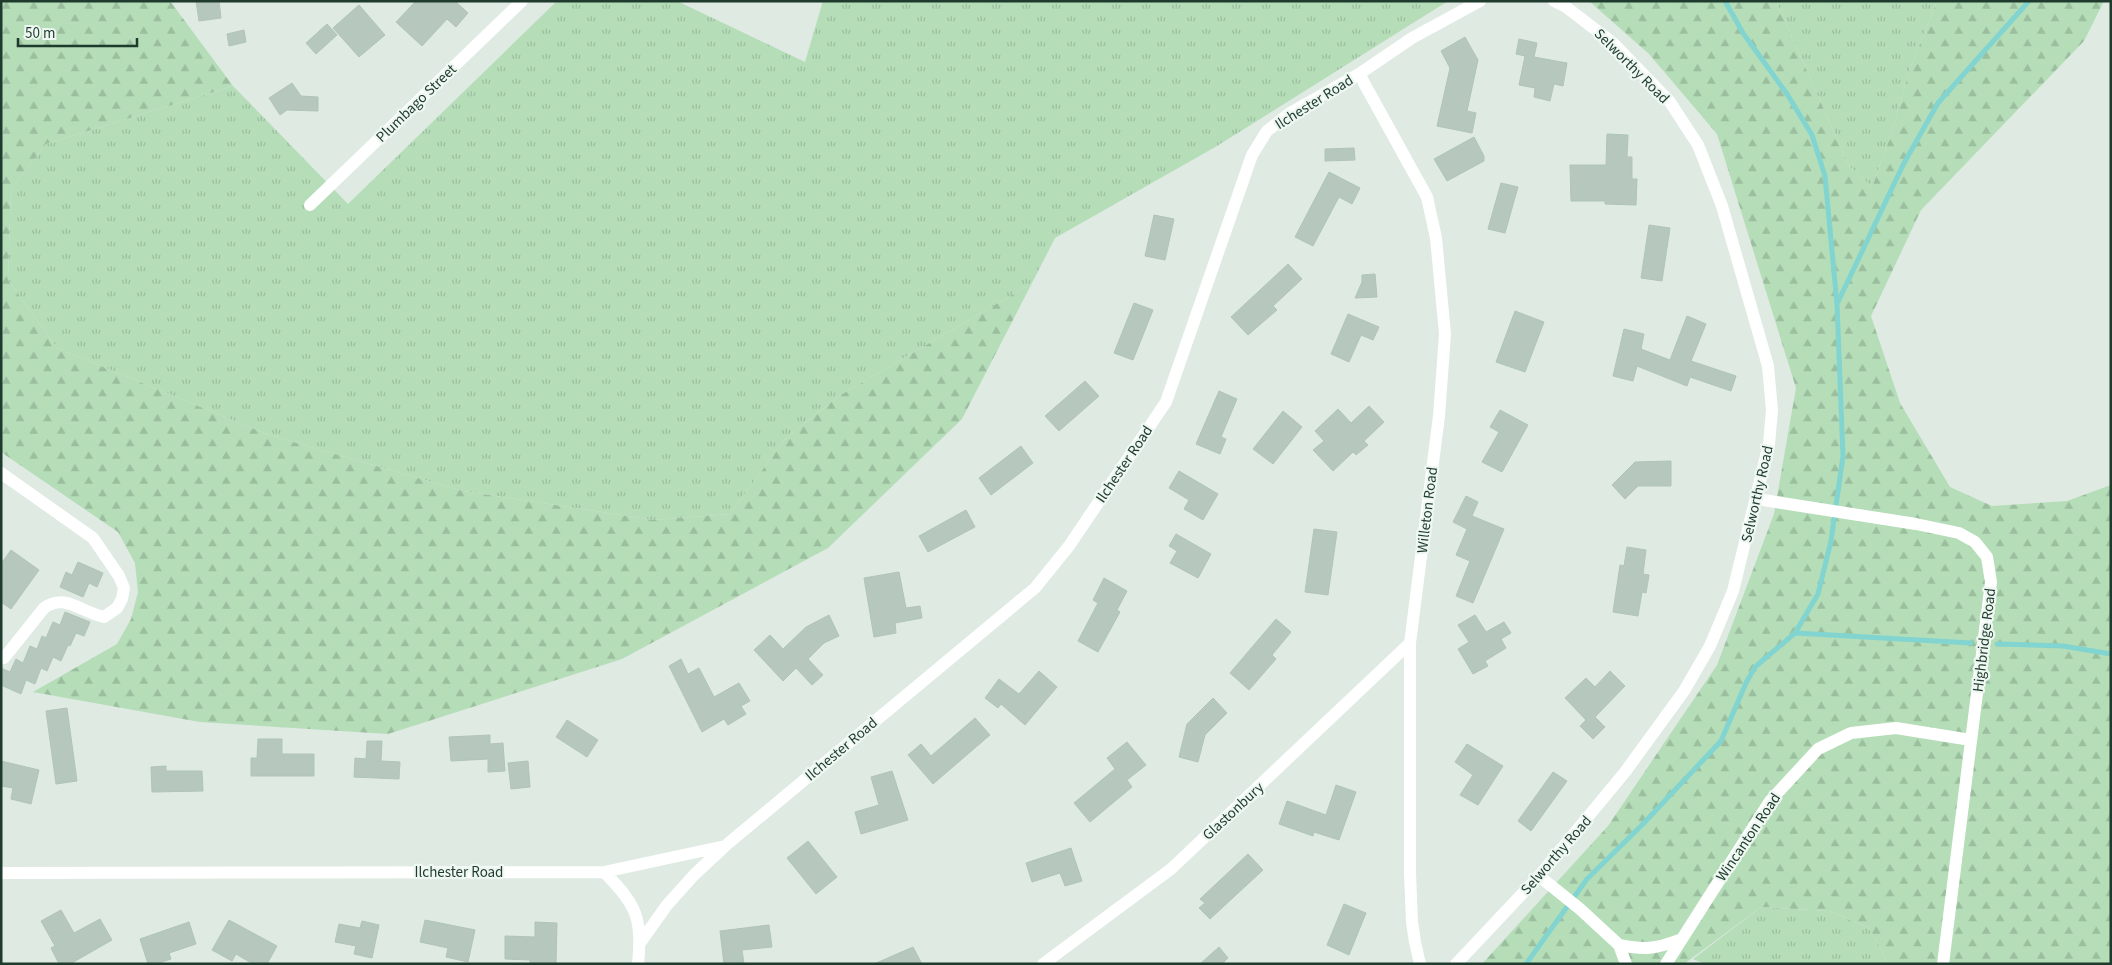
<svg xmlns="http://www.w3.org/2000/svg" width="2112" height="965" viewBox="0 0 2112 965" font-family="'Source Sans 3',sans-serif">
<defs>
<pattern id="grass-tufts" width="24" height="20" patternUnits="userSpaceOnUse" patternTransform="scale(1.25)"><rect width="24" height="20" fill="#b5ddb8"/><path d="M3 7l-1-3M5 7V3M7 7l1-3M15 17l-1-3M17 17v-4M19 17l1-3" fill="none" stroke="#9bbf9e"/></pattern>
<pattern id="forest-firs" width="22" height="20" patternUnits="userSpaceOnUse" patternTransform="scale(1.25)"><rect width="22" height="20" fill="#b5ddb8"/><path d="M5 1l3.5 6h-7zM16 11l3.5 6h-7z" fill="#9bbf9e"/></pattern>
</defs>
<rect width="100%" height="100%" fill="#deeae2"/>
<!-- grass -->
<path fill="url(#grass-tufts)" d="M 557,1 L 677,1 L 805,62 L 823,1 L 1448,1 L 1217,146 L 1055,238 L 1032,283 L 839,396 L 785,439 L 730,514 L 654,520 L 463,491 L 269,435 L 57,348 L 8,280 L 11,189 L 46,144 L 233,86 L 348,204 Z
M 1776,1 L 1937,1 L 1909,71 L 1892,132 L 1872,187 L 1849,166 Z
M 1761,907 L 1829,911 L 1869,928 L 1889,964 L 1705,964 L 1693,959 Z"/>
<!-- forest -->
<path fill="url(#forest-firs)" d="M 1,1 L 170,1 L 233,86 L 46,144 L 11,189 L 8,280 L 57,348 L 269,435 L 463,491 L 654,520 L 730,514 L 785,439 L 839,396 L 1032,283 L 962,419 L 828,548 L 622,659 L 388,734 L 200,722 L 33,692 L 117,644 L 131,619 L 138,592 L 135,563 L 118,532 L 1,452 Z
M 1589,1 L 1776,1 L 1849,166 L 1872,187 L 1892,132 L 1909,71 L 1937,1 L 2104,1 L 2084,41 L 1921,210 L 1871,316 L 1900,403 L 1950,487 L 1992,506 L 2067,501 L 2111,485 L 2111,964 L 1889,964 L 1869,928 L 1829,911 L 1761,907 L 1684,964 L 1482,964 L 1608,826 L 1717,665 L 1774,514 L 1796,388 L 1717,134 L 1649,54 Z"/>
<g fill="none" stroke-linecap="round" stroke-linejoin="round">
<!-- stream -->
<path stroke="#81d4d0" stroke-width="5" d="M 1838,302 L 1904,163 L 1938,103 L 2029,1
M 1795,633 L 1971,643
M 1997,644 L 2063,646 L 2111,654
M 1526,964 L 1587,879 L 1642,825 L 1721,741 L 1746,683 L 1755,667 L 1795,633 L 1818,594 L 1831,541 L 1843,456 L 1837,304 L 1825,176 L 1812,135 L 1787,94 L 1743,33 L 1725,1"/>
</g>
<!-- building -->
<path fill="#b6c8bd" stroke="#b0c4b8" d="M 196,1 L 219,1 L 221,18 L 199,21 Z
M 416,1 L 455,1 L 468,13 L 456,27 L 447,19 L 422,46 L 396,22 Z
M 359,5 L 385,35 L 359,57 L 333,28 Z
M 327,24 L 337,35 L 316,54 L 306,43 Z
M 244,30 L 246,42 L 229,46 L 227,34 Z
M 1465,37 L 1478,60 L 1467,111 L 1476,113 L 1472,133 L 1437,126 L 1450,68 L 1441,51 Z
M 1519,39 L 1537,43 L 1534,57 L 1567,63 L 1563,86 L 1554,84 L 1550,101 L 1534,97 L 1535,88 L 1519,85 L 1525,56 L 1516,54 Z
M 292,83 L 301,96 L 318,97 L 318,111 L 287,110 L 280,115 L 269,98 Z
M 1607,134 L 1628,135 L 1627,157 L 1632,157 L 1632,179 L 1637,179 L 1636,205 L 1605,204 L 1605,201 L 1571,201 L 1570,165 L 1606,165 Z
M 1474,137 L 1484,156 L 1484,161 L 1447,181 L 1434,159 Z
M 1354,148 L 1355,160 L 1325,161 L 1325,149 Z
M 1329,172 L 1360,188 L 1352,204 L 1339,197 L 1313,246 L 1295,237 Z
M 1501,183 L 1518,187 L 1505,233 L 1488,229 Z
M 1154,215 L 1174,219 L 1165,260 L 1145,256 Z
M 1649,225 L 1670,228 L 1662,281 L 1641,278 Z
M 1288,264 L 1302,279 L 1273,306 L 1277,310 L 1248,335 L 1231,317 Z
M 1375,274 L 1377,297 L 1355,298 L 1362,282 L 1362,275 Z
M 1134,303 L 1153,310 L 1133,360 L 1114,353 Z
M 1515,311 L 1544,322 L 1525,372 L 1496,362 Z
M 1348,314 L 1379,327 L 1373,340 L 1361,335 L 1349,362 L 1331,354 Z
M 1687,316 L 1706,324 L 1691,361 L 1736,376 L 1731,391 L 1690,377 L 1687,386 L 1637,366 L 1633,381 L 1613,376 L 1624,329 L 1644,334 L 1641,349 L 1670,360 Z
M 1085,381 L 1099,396 L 1059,431 L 1045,416 Z
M 1219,391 L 1237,399 L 1221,437 L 1226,439 L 1220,454 L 1196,444 Z
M 1369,406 L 1384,422 L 1364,441 L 1368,445 L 1356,455 L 1353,452 L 1333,471 L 1313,450 L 1324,441 L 1315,431 L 1338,409 L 1351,423 Z
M 1500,410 L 1528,425 L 1502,472 L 1482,462 L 1499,432 L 1490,427 Z
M 1283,411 L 1302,427 L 1273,464 L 1253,449 Z
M 1021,446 L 1033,463 L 991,495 L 979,478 Z
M 1671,461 L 1671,486 L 1638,486 L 1625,499 L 1612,485 L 1635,462 Z
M 1179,471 L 1218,494 L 1203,520 L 1184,509 L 1189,500 L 1169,488 Z
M 1466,496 L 1478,502 L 1472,516 L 1504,529 L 1473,603 L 1456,596 L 1470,561 L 1456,555 L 1467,529 L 1453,522 Z
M 966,510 L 975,527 L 928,552 L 919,536 Z
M 1314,529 L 1337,532 L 1328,595 L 1305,592 Z
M 1176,534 L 1211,554 L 1198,578 L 1170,563 L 1177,551 L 1169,546 Z
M 1627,547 L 1646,550 L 1643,574 L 1649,575 L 1646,593 L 1642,592 L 1638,616 L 1613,612 L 1620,565 L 1624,566 Z
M 11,550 L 39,570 L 11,609 L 1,602 L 1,564 Z
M 78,562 L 103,573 L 97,587 L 89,583 L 83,597 L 60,587 L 66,572 L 72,575 Z
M 899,572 L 906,608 L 920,606 L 922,618 L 895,623 L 896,633 L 874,637 L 864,578 Z
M 1104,578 L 1127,591 L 1117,610 L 1120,612 L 1098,652 L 1078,641 L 1098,603 L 1093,600 Z
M 65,612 L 90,622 L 84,636 L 76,633 L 70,646 L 68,645 L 61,661 L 53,657 L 47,671 L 41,668 L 35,684 L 26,680 L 21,694 L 1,685 L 1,668 L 10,672 L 16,659 L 23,663 L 30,646 L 37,649 L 42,636 L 46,638 L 53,622 L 60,625 Z
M 829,615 L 839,636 L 824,643 L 808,659 L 823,675 L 812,685 L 796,668 L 783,681 L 754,650 L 770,635 L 783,649 L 806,627 Z
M 1475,615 L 1486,632 L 1504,622 L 1511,633 L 1501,639 L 1506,648 L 1485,661 L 1488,666 L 1473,674 L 1458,649 L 1469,642 L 1458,625 Z
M 1276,619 L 1291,632 L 1272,655 L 1276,659 L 1249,690 L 1230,673 Z
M 681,659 L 688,674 L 699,668 L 714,697 L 739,683 L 750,701 L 741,706 L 746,714 L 728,725 L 724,719 L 702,732 L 669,666 Z
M 1039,671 L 1057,687 L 1025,725 L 1001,704 L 998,708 L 985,698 L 999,679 L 1019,694 Z
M 1610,671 L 1625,686 L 1595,717 L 1605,727 L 1593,739 L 1580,726 L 1586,720 L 1565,698 L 1586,678 L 1595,687 Z
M 1213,698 L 1227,713 L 1205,735 L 1198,762 L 1179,757 L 1187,724 Z
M 67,708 L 77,781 L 56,784 L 46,711 Z
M 975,718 L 990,735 L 933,784 L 908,755 L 921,744 L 931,756 Z
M 567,720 L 598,740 L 587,757 L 556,737 Z
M 490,735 L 490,744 L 503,743 L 505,771 L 488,772 L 488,759 L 451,761 L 449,737 Z
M 258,739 L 282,739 L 282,754 L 314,754 L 314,776 L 251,776 L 251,758 L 257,758 Z
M 367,741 L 382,741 L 381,761 L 400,762 L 399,779 L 354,777 L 355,758 L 366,759 Z
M 1127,742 L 1146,765 L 1127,780 L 1132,787 L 1090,822 L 1074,803 L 1115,769 L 1107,758 Z
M 1467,744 L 1503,766 L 1478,805 L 1460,795 L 1473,775 L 1455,762 Z
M 1,761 L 39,770 L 31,804 L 11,799 L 13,788 L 1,786 Z
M 528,761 L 530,787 L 511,789 L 508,763 Z
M 166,766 L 166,771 L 202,771 L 203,791 L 152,792 L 151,767 Z
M 892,771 L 908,820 L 861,834 L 855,812 L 879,805 L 871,777 Z
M 1553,772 L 1567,781 L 1531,831 L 1518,821 Z
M 1336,785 L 1356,792 L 1339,840 L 1314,832 L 1313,836 L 1279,824 L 1287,801 L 1326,815 Z
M 808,841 L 837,877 L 816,894 L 787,858 Z
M 1071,848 L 1082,881 L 1065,886 L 1060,873 L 1032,882 L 1026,863 Z
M 1248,854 L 1263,870 L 1210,919 L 1199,908 L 1205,903 L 1200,899 Z
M 1344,904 L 1366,913 L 1349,955 L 1327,945 Z
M 61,910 L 74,933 L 100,919 L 112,940 L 70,964 L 59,964 L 51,948 L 55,946 L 41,921 Z
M 229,920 L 277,946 L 267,964 L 253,964 L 236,954 L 232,961 L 212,950 Z
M 425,920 L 475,930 L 468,962 L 446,957 L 448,948 L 420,942 Z
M 362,921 L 379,925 L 372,958 L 354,954 L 356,946 L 335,942 L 339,924 L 360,928 Z
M 189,922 L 196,944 L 169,953 L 171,959 L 156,964 L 148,964 L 140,939 Z
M 535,922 L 557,923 L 556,964 L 530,964 L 530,960 L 505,959 L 505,936 L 535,937 Z
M 769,925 L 772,947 L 742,950 L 744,964 L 724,964 L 720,931 Z
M 913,947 L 922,964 L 874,964 Z
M 1219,947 L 1228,958 L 1222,964 L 1200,964 Z"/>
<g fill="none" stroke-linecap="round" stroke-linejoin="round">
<!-- minor -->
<path stroke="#fff" stroke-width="12" d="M 1359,74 L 1427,197 L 1436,238 L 1445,334 L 1439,416 L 1410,643 L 1410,873 L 1412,922 L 1415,942 L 1420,964
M 310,205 L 522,1
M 1,473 L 93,538 L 119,576 L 124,588 L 122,599 L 117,608 L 104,617 C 80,612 66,593 44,608 L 4,658
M 1757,499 L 1916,524 L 1959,533 L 1975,542 L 1987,557 L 1991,582 L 1943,964
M 604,872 C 636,904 643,918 638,964
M 1,873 L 604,872 L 725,846 L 1035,588 L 1069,546 L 1166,402 L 1252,155 L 1267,131 L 1290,113 L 1359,74 L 1412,38 L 1480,1
M 1539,876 L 1580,909 L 1619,945 L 1626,964
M 640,943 L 667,905 L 694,875 L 725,846
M 1619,945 C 1645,950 1655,949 1679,940
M 1043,964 L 1171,869 L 1410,643
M 1456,964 L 1539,876 L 1625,772 L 1684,691 L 1710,646 L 1733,591 L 1769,444 L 1772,410 L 1768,366 L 1722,206 L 1698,145 L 1670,102 L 1613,43 L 1566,7 L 1554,1
M 1666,964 L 1770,801 L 1818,749 L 1851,733 L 1896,728 L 1971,740"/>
</g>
<g text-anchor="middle" stroke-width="4.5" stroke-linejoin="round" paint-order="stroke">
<!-- street labels -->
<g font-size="15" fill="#1e3b2d" stroke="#eef7f1">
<text transform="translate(1632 66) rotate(45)" y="5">Selworthy Road</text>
<text transform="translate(1314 102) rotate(-32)" y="5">Ilchester Road</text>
<text transform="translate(416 103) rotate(-44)" y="5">Plumbago Street</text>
<text transform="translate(1124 464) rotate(-56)" y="5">Ilchester Road</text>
<text transform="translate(1757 494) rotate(-77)" y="5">Selworthy Road</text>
<text transform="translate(1427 510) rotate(-83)" y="5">Willeton Road</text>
<text transform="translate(1984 640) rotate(-83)" y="5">Highbridge Road</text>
<text transform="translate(841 749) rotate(-40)" y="5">Ilchester Road</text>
<text transform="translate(1233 811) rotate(-43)" y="5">Glastonbury</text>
<text transform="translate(1748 837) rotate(-56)" y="5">Wincanton Road</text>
<text transform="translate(1556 855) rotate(-49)" y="5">Selworthy Road</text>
<text x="459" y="877">Ilchester Road</text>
</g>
</g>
<!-- border -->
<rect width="2112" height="965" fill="none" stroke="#1e3b2d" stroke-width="5"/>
<!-- scale -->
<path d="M18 38v8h119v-8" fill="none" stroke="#1e3b2d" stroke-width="2.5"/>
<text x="25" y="38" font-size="15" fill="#1e3b2d" stroke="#eef7f1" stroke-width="4" paint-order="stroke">50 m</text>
</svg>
